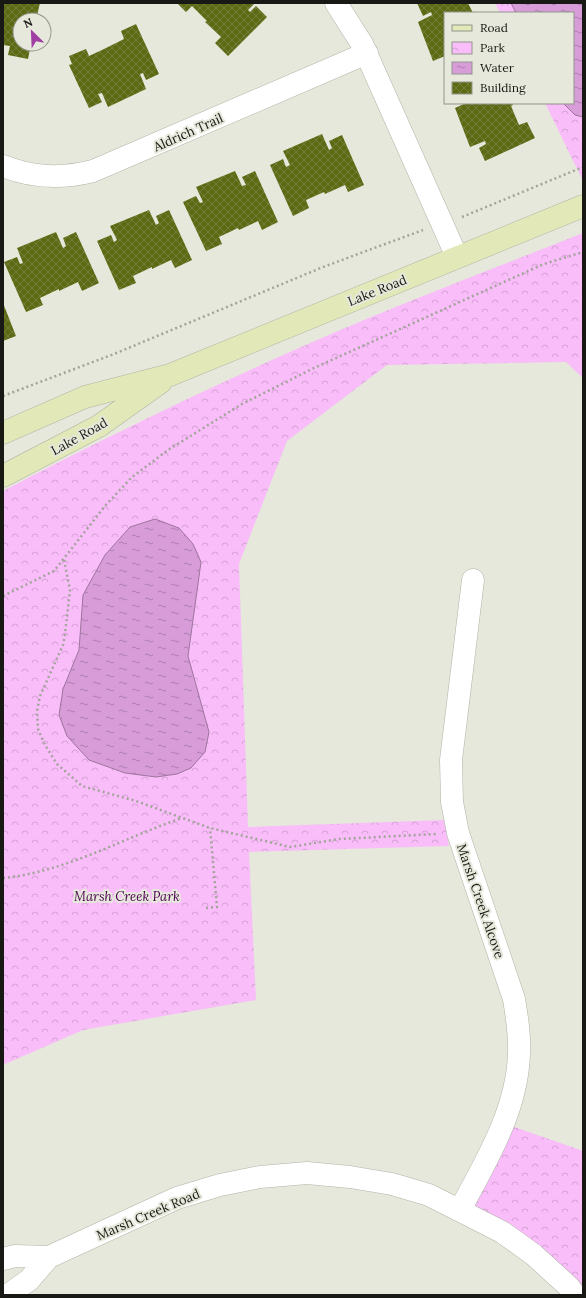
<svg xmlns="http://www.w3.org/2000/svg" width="586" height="1298" viewBox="0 0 586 1298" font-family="Lora,serif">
<defs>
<pattern id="park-crowns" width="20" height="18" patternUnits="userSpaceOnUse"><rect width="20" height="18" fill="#f9bdfa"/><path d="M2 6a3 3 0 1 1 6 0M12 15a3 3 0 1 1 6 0" fill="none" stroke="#d5a2d5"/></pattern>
<pattern id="water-ripples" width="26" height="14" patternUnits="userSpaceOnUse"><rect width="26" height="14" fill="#d89cd9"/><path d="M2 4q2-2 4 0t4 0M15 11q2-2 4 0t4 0" fill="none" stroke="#ae7eaf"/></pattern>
<pattern id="building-cross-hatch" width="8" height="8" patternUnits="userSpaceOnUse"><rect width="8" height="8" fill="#5c6a13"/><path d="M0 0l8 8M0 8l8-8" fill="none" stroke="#747e3c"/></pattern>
</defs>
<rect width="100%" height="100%" fill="#e5e8da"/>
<!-- park -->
<path fill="url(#park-crowns)" d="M 495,3 L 583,3 L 583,181 L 545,103 L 573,103 L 573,13 L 500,13 Z
M 583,233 L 583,378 L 566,362 L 387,365 L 287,441 L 239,564 L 248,827 L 444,820 L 449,846 L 249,852 L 256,1000 L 83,1030 L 3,1065 L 3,491 C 97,442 193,395 290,352 C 386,309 485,272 583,233 Z
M 503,1123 L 583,1151 L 583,1295 L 460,1210 Z"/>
<!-- water -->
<path fill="url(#water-ripples)" stroke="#9e759e" d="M 511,3 L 583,3 L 583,117 L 575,115 L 563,103 L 573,103 L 573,13 L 516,13 Z
M 155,519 L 179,528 L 193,544 L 201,562 L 188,656 L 209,732 L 205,752 L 191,768 L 177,774 L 156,777 L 125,773 L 89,760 L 67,736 L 59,715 L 63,689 L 79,650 L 83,595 L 105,555 L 130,527 Z"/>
<!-- building -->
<path fill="url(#building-cross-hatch)" d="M 3,3 L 40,3 L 36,20 L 20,20 L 20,44 L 31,44 L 28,59 L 8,55 L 10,46 L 3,45 Z
M 177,3 L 255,3 L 248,10 L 250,12 L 256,6 L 267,17 L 228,56 L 215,43 L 221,37 L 205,22 L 207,21 L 192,6 L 186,12 Z
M 417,3 L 468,3 L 473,13 L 445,13 L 445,56 L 433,61 L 418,22 L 432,15 L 431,12 L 423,16 Z
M 136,24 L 159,74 L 146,80 L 143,73 L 140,74 L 146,89 L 108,107 L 102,93 L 98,94 L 102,102 L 89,108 L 69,65 L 72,64 L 69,56 L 86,49 L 89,56 L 104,49 L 124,39 L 121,31 Z
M 466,103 L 512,103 L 513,105 L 511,106 L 519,125 L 527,122 L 535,138 L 485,161 L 479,148 L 486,144 L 485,141 L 470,147 L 455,108 Z
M 322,134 L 329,150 L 332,148 L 329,141 L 342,135 L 364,185 L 348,192 L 345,185 L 325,194 L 324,192 L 306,200 L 309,208 L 293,216 L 270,165 L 283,159 L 286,167 L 290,165 L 283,151 Z
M 235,171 L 242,186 L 246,185 L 242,177 L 255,171 L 278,222 L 262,230 L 258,221 L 239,230 L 238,228 L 219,237 L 222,244 L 206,251 L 183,202 L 196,196 L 200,203 L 203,202 L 196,187 Z
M 149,210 L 156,225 L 159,223 L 156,216 L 169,210 L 192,260 L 175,268 L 171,260 L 152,269 L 152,267 L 133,276 L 136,283 L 119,290 L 97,241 L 111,235 L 114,242 L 117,240 L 110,226 Z
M 56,232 L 63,248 L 66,246 L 63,238 L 76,232 L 99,283 L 82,291 L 78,282 L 59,291 L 59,289 L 40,298 L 43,305 L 26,312 L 4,262 L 17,257 L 20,264 L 23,263 L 17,248 Z
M 3,303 L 16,336 L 3,341 Z"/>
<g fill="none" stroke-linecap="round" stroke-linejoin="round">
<defs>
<path id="street" d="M 336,3 L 362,44 L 457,257
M 3,166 C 33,178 61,179 93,171 L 367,53
M 460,1210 C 486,1161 517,1111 519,1054 C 520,1035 517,1017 514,999 L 458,833 L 452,802 L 451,760 L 473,580
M 3,1259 L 15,1256 L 49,1257
M 8,1295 L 29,1280 L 49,1257 L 177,1198 L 220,1185 L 260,1177 L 307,1173 L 350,1177 L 392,1184 L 429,1195 L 502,1232 L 534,1255 L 569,1287 L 575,1295"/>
<path id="secondary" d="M 3,433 L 85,397 L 170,375 L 583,206
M 3,476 L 99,426 L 161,382"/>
</defs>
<!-- street casing -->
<use href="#street" stroke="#b0b4a7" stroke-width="23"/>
<!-- secondary casing -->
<use href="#secondary" stroke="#b0b4a7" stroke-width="23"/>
<!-- path -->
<path stroke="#a2a499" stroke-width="2.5" stroke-dasharray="2 3" stroke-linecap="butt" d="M 462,217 L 583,167
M 3,396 L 114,354 L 323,267 L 423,230
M 64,560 L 70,590 L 65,634 L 63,645 L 40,696 L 37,711 L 38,729 L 45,745 L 57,764 L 82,786 L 136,801 L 210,828 L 290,847 L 339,839 L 437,834
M 3,596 L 54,571 L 105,506 L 131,478 L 168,450 L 242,404 L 314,368 L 515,277 L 544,264 L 583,252
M 3,878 C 66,872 123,838 182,818
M 206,908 L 217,907 L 210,828"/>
<!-- street -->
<use href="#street" stroke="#fff" stroke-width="22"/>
<!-- secondary -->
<use href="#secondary" stroke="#e2e8b7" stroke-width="22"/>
</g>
<g text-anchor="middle" stroke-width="4" stroke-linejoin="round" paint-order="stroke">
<!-- street labels -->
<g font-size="13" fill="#181914" stroke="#e5e8da">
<text transform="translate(188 132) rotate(-24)" y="5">Aldrich Trail</text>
<text transform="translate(377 290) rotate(-22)" y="5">Lake Road</text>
<text transform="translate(79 436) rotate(-29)" y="5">Lake Road</text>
<text transform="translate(481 901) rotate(71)" y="5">Marsh Creek Alcove</text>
<text transform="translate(148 1214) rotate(-23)" y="5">Marsh Creek Road</text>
</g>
<!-- park labels -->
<g font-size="13" font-style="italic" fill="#4d0151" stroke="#e5e8da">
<text x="127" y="901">Marsh Creek Park</text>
</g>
</g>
<!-- border -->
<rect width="586" height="1298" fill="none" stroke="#181914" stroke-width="8"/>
<!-- legend -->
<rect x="444" y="12" width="130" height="92" fill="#e5e8da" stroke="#93958b"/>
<rect x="452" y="25" width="20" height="6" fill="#e2e8b7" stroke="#93958b"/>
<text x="480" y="32" font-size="12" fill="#181914">Road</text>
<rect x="452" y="42" width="20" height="12" fill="url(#park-crowns)" stroke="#93958b"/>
<text x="480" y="52" font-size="12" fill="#181914">Park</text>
<rect x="452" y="62" width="20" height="12" fill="url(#water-ripples)" stroke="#93958b"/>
<text x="480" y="72" font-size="12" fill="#181914">Water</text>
<rect x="452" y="82" width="20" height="12" fill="url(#building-cross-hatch)" stroke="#93958b"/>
<text x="480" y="92" font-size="12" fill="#181914">Building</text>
<!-- north arrow -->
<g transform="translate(32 32) rotate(336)"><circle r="19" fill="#e5e8da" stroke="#93958b"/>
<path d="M0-3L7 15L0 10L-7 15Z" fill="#a03ea4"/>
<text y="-6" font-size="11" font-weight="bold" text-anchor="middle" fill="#181914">N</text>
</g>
</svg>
